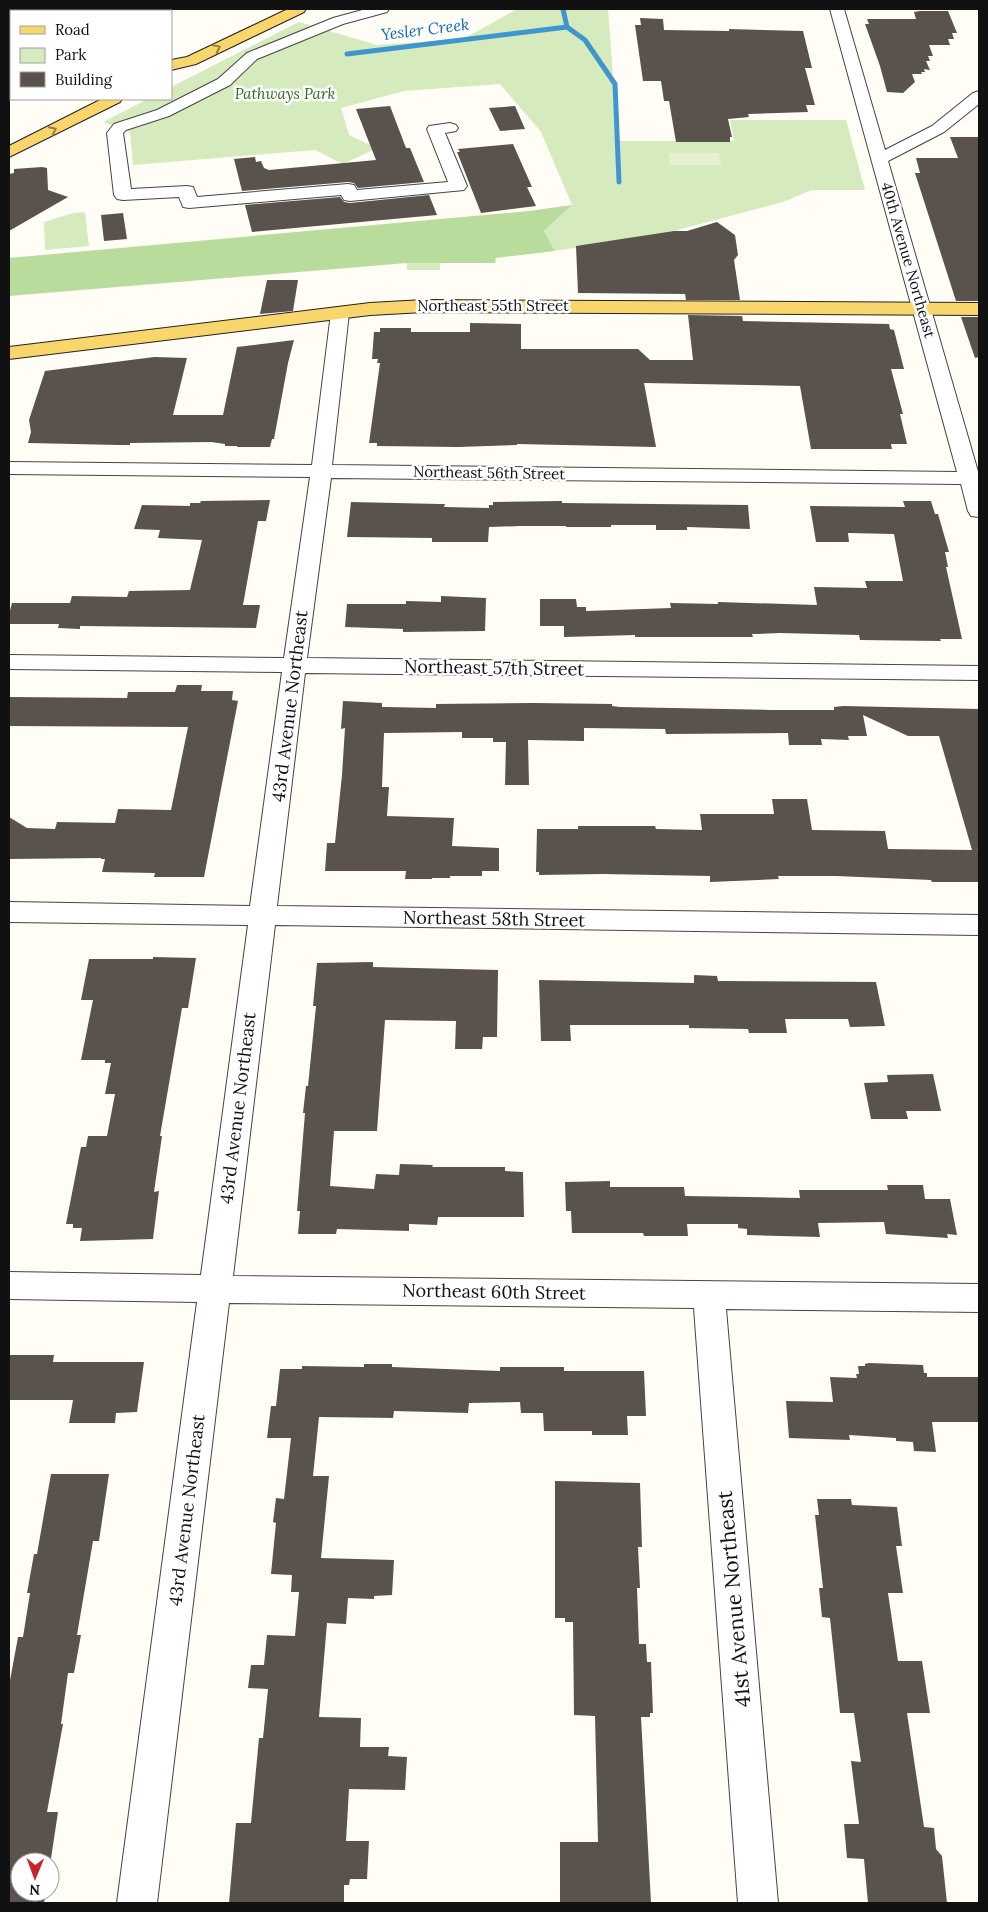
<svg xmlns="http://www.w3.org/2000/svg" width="988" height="1912" viewBox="0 0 988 1912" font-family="Lora,serif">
<rect width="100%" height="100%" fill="#fffdf5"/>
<!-- green -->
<path fill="#d5ebbd" d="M 517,9 L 608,9 L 618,141 L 734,141 L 730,120 L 846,120 L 865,190 L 812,190 L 783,202 L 674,231 L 555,251 L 544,231 L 572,205 L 541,132 L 500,84 L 404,91 L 341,108 L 349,135 L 377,148 L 343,164 L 315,150 L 133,165 L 130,132 L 103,122 L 148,99 L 171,99 L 171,87 L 299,22 L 377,45 L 463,39 Z
M 85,212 L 89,246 L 45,250 L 44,222 L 73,213 Z
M 407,263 L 440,263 L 440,270 L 407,270 Z"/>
<!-- forest -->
<path fill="#b9dc9c" d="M 572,205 L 544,231 L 555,251 L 496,258 L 495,263 L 407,263 L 9,296 L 9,258 L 529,211 Z"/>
<!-- pitch -->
<path fill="#e6f2cf" d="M 669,153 L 719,153 L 721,165 L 670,165 Z"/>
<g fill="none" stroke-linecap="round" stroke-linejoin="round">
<!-- stream -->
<path stroke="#3f96cf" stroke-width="5" d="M 567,27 L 585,40 L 615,84 L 619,182
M 347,54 L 567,27 L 563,9"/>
</g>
<!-- building -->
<path fill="#5a524d" d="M 920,11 L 948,11 L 957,33 L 952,33 L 954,39 L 948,39 L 950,45 L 929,45 L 933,56 L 928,56 L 930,61 L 926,61 L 930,70 L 924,69 L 925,72 L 921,72 L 922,74 L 912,74 L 915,82 L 903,93 L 887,92 L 880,66 L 865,24 L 869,24 L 867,19 L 916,19 L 914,12 Z
M 640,18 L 663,19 L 664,30 L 729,31 L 729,29 L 803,31 L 812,68 L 805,68 L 815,105 L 806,105 L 808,112 L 748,114 L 749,117 L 728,119 L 732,137 L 730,137 L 730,142 L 676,142 L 669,101 L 664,101 L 661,81 L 643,81 L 635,25 L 641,25 Z
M 390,106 L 406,148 L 410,148 L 424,182 L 358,188 L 354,183 L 348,182 L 242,191 L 234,159 L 255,157 L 256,162 L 261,161 L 264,168 L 269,170 L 376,160 L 356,109 Z
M 515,106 L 525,129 L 500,131 L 489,108 Z
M 950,137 L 979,137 L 979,301 L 956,301 L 915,173 L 920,173 L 916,158 L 958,158 Z
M 513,144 L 532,187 L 527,187 L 536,206 L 481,213 L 457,152 L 460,152 L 458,149 Z
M 42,167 L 47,168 L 48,190 L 68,197 L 9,231 L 9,174 L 14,173 L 14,169 Z
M 429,195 L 437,215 L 252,232 L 245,205 L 340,197 L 344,202 L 350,203 Z
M 123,213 L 127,239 L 104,241 L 101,215 Z
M 717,222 L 735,235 L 738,255 L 734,260 L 740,300 L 686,300 L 685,294 L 578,293 L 576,246 L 674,231 L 687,231 Z
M 267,280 L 298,280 L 293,311 L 260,314 Z
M 688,315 L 742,316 L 743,321 L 889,324 L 890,329 L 894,330 L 904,369 L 891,369 L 903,414 L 900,414 L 907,444 L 891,444 L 892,449 L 811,449 L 800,386 L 644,383 L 656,447 L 517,444 L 517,445 L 458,447 L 377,446 L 377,443 L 369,443 L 380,363 L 377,363 L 378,359 L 372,359 L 374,332 L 380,332 L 380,328 L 411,328 L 411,332 L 470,332 L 470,323 L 521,324 L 521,349 L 638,349 L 650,360 L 693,360 Z
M 961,317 L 979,317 L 979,357 L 975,358 Z
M 294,340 L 288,363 L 274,439 L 272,439 L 270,447 L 237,447 L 237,446 L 225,446 L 225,444 L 211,442 L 130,443 L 130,445 L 119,445 L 28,443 L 31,432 L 29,420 L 45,371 L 154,357 L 187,358 L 173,415 L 223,415 L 237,347 Z
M 270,500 L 266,521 L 258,521 L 243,605 L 260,605 L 256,628 L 80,626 L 80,629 L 58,628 L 59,624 L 9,624 L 9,614 L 12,603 L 70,603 L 72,596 L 127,597 L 129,591 L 190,590 L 202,540 L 158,538 L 160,530 L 134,529 L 142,505 L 190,506 L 190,503 L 200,503 L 201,501 Z
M 562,501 L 562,503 L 748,505 L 750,529 L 687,527 L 687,530 L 656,530 L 656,525 L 611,525 L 611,527 L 566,527 L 566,526 L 520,526 L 489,527 L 488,542 L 432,542 L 432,538 L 347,537 L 351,502 L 440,504 L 445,504 L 444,507 L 489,508 L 489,505 L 493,505 L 493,502 Z
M 903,501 L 931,501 L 935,514 L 938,514 L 949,552 L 945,552 L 948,567 L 946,567 L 962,639 L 940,639 L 941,641 L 860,640 L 859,635 L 780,633 L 756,634 L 752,634 L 753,637 L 635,637 L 635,635 L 564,637 L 564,626 L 540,626 L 540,599 L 576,599 L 577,607 L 586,607 L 586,611 L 671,608 L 670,603 L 718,604 L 718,602 L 817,605 L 814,587 L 867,588 L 865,581 L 903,581 L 894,534 L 848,533 L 849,542 L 816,542 L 810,506 L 905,507 Z
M 441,596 L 486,598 L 485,631 L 403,632 L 403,629 L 345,627 L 347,604 L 406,604 L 406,601 L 441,602 Z
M 177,685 L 202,685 L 201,691 L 233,691 L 232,700 L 238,701 L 204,877 L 154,877 L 155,873 L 102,872 L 105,859 L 101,859 L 101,858 L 9,859 L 9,817 L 27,828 L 55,829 L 57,822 L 115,823 L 118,809 L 171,810 L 188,727 L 9,726 L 9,697 L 127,698 L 128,692 L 175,692 Z
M 343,701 L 382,703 L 382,707 L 385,707 L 436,708 L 436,704 L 533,703 L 612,704 L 612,706 L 620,707 L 772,710 L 834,710 L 834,707 L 843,706 L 979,709 L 979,849 L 977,850 L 979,850 L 979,882 L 932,882 L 931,880 L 836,876 L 778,876 L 779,879 L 710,882 L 710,876 L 603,874 L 539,875 L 539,872 L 536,872 L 537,829 L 578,829 L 578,826 L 655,826 L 656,829 L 702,830 L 700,814 L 774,814 L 772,799 L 807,799 L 812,830 L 885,831 L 888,849 L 972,850 L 939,736 L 908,736 L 863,715 L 867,736 L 848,736 L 849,740 L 821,739 L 822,745 L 789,745 L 788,733 L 666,734 L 665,729 L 584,728 L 584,741 L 528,740 L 529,785 L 505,785 L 506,742 L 493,742 L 493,738 L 462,738 L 462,732 L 384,733 L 382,787 L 389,787 L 387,816 L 454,818 L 452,846 L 499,848 L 499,871 L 482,871 L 482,876 L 450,876 L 450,878 L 432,878 L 432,879 L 405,879 L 406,871 L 325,871 L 327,843 L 335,843 L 342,775 L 345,728 L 341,729 Z
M 153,957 L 196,958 L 188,1008 L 182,1008 L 160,1136 L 162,1136 L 154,1192 L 159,1191 L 153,1239 L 80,1241 L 82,1228 L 73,1228 L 73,1224 L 66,1224 L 81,1147 L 86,1147 L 88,1136 L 107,1136 L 115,1094 L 105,1094 L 111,1063 L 105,1063 L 105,1060 L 81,1060 L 93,1000 L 81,1000 L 89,959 L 153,959 Z
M 373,962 L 373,967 L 498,970 L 497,1037 L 483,1037 L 482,1049 L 455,1049 L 456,1021 L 385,1020 L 377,1131 L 334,1131 L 330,1186 L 374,1189 L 376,1174 L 399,1175 L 400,1164 L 433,1165 L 432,1167 L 505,1167 L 505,1171 L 523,1172 L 524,1217 L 438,1217 L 437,1225 L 409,1224 L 409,1231 L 337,1229 L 336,1234 L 298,1234 L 300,1211 L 297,1211 L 305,1113 L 303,1113 L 306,1086 L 308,1086 L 316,1006 L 313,1006 L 317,963 Z
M 694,975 L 717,976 L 718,981 L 876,982 L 885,1026 L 850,1027 L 848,1019 L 785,1019 L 787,1033 L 749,1033 L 748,1029 L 689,1028 L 689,1025 L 570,1025 L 571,1041 L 541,1041 L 539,980 L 694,983 Z
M 933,1074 L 941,1111 L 906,1111 L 908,1119 L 871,1119 L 864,1083 L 888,1082 L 887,1075 Z
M 610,1181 L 610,1187 L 684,1187 L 685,1196 L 800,1198 L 799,1190 L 888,1190 L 887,1185 L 923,1185 L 925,1199 L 950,1199 L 957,1235 L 947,1234 L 948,1238 L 886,1234 L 884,1222 L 818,1223 L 820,1237 L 747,1235 L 747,1229 L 738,1228 L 738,1224 L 687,1224 L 688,1236 L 644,1236 L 643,1233 L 572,1233 L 571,1211 L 566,1211 L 565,1182 Z
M 9,1355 L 54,1355 L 53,1362 L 144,1362 L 137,1412 L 116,1413 L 115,1423 L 69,1423 L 73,1400 L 9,1400 Z
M 869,1363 L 923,1365 L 924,1373 L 927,1373 L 927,1377 L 979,1377 L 979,1422 L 932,1422 L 936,1452 L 914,1451 L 913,1442 L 896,1441 L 896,1438 L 849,1435 L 850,1440 L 789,1438 L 786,1401 L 833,1402 L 830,1377 L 857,1378 L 856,1374 L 859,1374 L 858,1366 L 865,1366 L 865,1364 Z
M 364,1364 L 392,1364 L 392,1367 L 500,1371 L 500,1367 L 564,1367 L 564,1371 L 644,1371 L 646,1416 L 627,1416 L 628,1435 L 592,1435 L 592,1431 L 544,1431 L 543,1413 L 521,1413 L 520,1402 L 469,1403 L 468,1413 L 394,1411 L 393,1418 L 319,1417 L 313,1476 L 329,1476 L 321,1558 L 394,1560 L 392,1595 L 374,1596 L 374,1599 L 348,1598 L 346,1624 L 327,1623 L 319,1717 L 361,1718 L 360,1747 L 389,1747 L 388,1756 L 407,1757 L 405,1790 L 349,1789 L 346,1841 L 369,1841 L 367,1879 L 350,1879 L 349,1885 L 344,1885 L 344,1903 L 229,1903 L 236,1823 L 251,1823 L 259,1738 L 263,1738 L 268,1689 L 248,1688 L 251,1665 L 264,1665 L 267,1635 L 295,1636 L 299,1592 L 291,1592 L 292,1575 L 271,1574 L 276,1523 L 273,1522 L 276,1498 L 284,1499 L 291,1438 L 267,1438 L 271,1406 L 276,1406 L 280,1369 L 302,1369 L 302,1366 L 364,1367 Z
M 51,1474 L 109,1474 L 99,1541 L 93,1541 L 77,1635 L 81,1635 L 74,1673 L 68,1673 L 61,1724 L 63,1724 L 47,1812 L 58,1812 L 50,1865 L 50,1862 L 20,1862 L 20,1892 L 46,1892 L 44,1903 L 9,1903 L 9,1686 L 18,1637 L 23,1637 L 30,1593 L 27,1593 L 34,1554 L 37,1554 Z
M 555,1481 L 640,1483 L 642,1547 L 638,1547 L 640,1588 L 637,1588 L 639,1644 L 646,1644 L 647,1662 L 651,1662 L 653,1713 L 650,1713 L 650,1717 L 641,1717 L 651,1903 L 560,1902 L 560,1842 L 598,1842 L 595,1716 L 574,1715 L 573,1622 L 565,1622 L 565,1618 L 555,1618 Z
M 817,1499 L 851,1499 L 852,1505 L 897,1507 L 902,1546 L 896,1546 L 903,1593 L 888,1593 L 898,1661 L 922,1661 L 930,1713 L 907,1713 L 924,1827 L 934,1828 L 936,1849 L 942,1856 L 947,1903 L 868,1903 L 864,1859 L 847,1858 L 844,1824 L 859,1824 L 851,1761 L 861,1762 L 854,1713 L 840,1713 L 830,1618 L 822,1617 L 819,1588 L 823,1588 L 815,1515 L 819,1515 Z"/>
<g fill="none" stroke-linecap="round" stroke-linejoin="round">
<defs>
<path id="minor" d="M 29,9 L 43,9 L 42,11 L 28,11 Z
M 120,9 L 138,9 L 137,11 L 119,11 Z
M 366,9 L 389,9 L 387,12 L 343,24 L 257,59 L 230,85 L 169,116 L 126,130 L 123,133 L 131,189 L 187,186 L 193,187 L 197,197 L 348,184 L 354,185 L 357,190 L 448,182 L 427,129 L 429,126 L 450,123 L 456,125 L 458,128 L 456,131 L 445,133 L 467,186 L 464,190 L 350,201 L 344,200 L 341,195 L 189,208 L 183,207 L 179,197 L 123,200 L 117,199 L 114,195 L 107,133 L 114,124 L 157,110 L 218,79 L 247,53 L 333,18 Z
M 830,9 L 844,9 L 885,150 L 932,126 L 973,93 L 979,91 L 979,104 L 944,132 L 888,161 L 979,475 L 979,517 L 971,516 L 968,511 L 961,484 L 331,478 L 307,658 L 979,666 L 979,680 L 305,673 L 277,906 L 979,915 L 979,935 L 275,925 L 233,1276 L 979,1284 L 979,1312 L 726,1309 L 778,1903 L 738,1903 L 694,1308 L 229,1303 L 157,1903 L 117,1903 L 197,1302 L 9,1299 L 9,1272 L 201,1275 L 248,925 L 9,922 L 9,902 L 250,906 L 282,672 L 9,669 L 9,655 L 284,658 L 310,477 L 9,474 L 9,462 L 312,465 L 331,313 L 333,309 L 340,307 L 347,309 L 349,313 L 332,465 L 957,472 Z
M 11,60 L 11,70 L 9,71 L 9,61 Z"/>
<path id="major" d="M 288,9 L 306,9 L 304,12 L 196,64 L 171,70 L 171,60 L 187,57 Z
M 102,99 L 122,99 L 120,102 L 9,157 L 9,146 Z
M 424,300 L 979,303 L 979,315 L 424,312 L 370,315 L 9,359 L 9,347 L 370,303 Z"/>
</defs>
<!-- minor casing -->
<use href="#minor" stroke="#444" stroke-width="2"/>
<!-- major casing -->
<use href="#major" stroke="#222" stroke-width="2"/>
<!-- minor -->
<use href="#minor" fill="#fff" fill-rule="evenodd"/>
<!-- major -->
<use href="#major" fill="#f9d66b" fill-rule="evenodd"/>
</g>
<!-- one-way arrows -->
<defs><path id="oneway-chevron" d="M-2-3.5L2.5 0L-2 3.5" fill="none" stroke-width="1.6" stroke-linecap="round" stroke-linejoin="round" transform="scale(1.25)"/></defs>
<g stroke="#917d42">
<use href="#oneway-chevron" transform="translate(217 48) rotate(-26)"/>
<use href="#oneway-chevron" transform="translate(53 130) rotate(-26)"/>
</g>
<g text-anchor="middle" stroke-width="5" stroke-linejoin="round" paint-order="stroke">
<!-- far-park labels -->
<g font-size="15" font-style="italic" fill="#2f6b1f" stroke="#fff">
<text x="285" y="99">Pathways Park</text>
</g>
<!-- far-street labels -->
<g font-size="15" fill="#111" stroke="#fff">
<text transform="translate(908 260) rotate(74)" y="5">40th Avenue Northeast</text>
<text x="493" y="311">Northeast 55th Street</text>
<text transform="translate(489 473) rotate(1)" y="5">Northeast 56th Street</text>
</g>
<!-- far-water labels -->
<g font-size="16" font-style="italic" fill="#1768a6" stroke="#fff">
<text transform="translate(425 29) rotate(-7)" y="6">Yesler Creek</text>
</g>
<!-- street labels -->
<g font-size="18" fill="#111" stroke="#fff">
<text transform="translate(494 668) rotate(1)" y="6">Northeast 57th Street</text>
<text transform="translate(290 706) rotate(-83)" y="6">43rd Avenue Northeast</text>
<text transform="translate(494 919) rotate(1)" y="6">Northeast 58th Street</text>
<text transform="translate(238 1108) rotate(-83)" y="6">43rd Avenue Northeast</text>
<text transform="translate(494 1292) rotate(1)" y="6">Northeast 60th Street</text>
<text transform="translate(187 1510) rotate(-83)" y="6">43rd Avenue Northeast</text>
</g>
<!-- near-street labels -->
<g font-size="21" fill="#111" stroke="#fff">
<text transform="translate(734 1599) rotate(-95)" y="7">41st Avenue Northeast</text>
</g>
</g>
<!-- border -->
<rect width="988" height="1912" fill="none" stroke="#111111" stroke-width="20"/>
<!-- legend -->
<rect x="10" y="10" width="162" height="90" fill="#ffffff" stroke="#a0a0a0"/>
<rect x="20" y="26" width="25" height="8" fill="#f9d66b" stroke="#a0a0a0"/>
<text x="55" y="35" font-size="15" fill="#111111">Road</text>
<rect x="20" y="48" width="25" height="15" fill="#d5ebbd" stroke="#a0a0a0"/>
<text x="55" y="60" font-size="15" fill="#111111">Park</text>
<rect x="20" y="72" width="25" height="15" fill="#5a524d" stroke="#a0a0a0"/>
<text x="55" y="85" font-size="15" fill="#111111">Building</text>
<!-- north arrow -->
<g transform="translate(35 1877) rotate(181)"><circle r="24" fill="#ffffff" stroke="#a0a0a0"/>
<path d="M0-4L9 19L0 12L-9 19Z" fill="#c4262e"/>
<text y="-8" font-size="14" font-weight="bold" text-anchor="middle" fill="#111111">N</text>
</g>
</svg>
